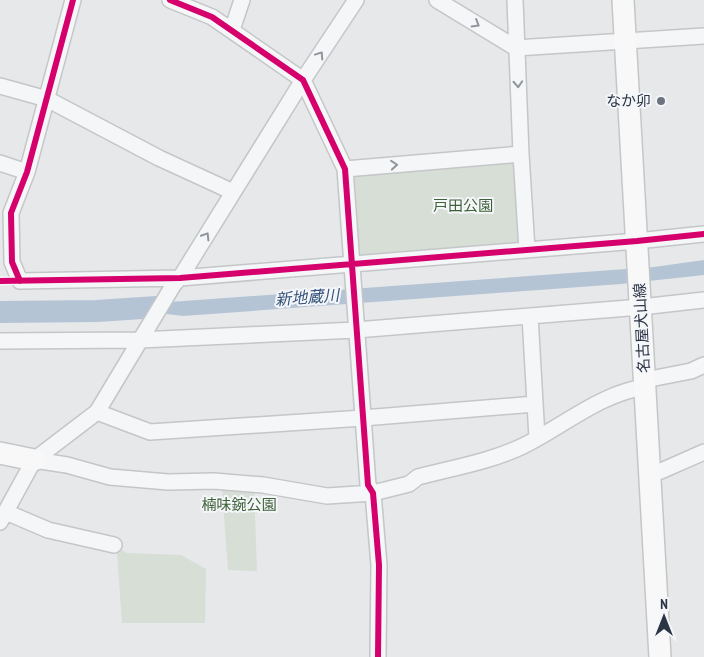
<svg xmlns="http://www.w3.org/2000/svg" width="704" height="657" viewBox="0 0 704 657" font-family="'PT Sans Narrow','Noto Sans JP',sans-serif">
<rect width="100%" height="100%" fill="#e6e8ea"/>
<!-- green -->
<path fill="#d6ded6" d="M 511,160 L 515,163 L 519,239 L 516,244 L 357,257 L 351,178 L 355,173 Z
M 222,488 L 254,488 L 257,571 L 228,570 Z
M 120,549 L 127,553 L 181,555 L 206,569 L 205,623 L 122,623 L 117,552 Z"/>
<!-- water -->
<path fill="#b4c4d5" d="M 704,260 L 704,275 L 621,284 L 183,316 L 127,309 L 170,302 L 654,267 Z"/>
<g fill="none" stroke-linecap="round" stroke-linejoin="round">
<!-- river -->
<path stroke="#b4c4d5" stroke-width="22" d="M 0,312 L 97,311 L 157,307"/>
<defs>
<path id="street" d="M 73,0 L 27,172 L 11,213 L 12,262 L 20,281 L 180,278 L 637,241 L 704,234
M 170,0 L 212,17 L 303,80 L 345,169 L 368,485 L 373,493 L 379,565 L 378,657
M 437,0 L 516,48 L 704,36
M 515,0 L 521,154 L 527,250
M 232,30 L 242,0
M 0,86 L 47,99 L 159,158 L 233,192
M 0,163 L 27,172
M 345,169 L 521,154
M 530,316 L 537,438
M 0,341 L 140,340 L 356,330 L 641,307 L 704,300
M 645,380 L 691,371 L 704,365
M 97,412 L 150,432 L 363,418 L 535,404
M 34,460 L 67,465 L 110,477 L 168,482 L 214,481 L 263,485 L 327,496 L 373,493 L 409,484 L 418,477 C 452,468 493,461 525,445 C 563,426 603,392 646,387
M 649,474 L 661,471 L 704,452
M 6,512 L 48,530 L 114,545
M 0,522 L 34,460 L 97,412 L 174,284 L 180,278 L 303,80 L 356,0"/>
<path id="secondary" d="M 623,0 L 660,657
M 0,453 L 34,460"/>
</defs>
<!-- street casing -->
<use href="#street" stroke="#c4c6c8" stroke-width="18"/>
<!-- secondary casing -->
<use href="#secondary" stroke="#c4c6c8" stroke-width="24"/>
<!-- street -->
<use href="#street" stroke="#f5f6f7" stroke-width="15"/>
<!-- secondary -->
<use href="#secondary" stroke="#f8f8f8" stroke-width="21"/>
<defs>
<path id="cycleway" d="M 170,0 L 212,17 L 303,80 L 345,169 L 368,485 L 373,493 L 379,565 L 378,657
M 0,281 L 180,278 L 637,241 L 704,234
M 20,281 L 12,262 L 11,213 L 27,172 L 73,0"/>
</defs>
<!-- cycleway casing -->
<use href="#cycleway" stroke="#f4f6f9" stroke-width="9"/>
<!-- cycleway -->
<use href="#cycleway" stroke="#d6006c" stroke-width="6"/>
</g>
<!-- one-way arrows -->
<defs><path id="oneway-chevron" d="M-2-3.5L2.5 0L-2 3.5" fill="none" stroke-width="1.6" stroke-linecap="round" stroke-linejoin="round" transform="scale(1.25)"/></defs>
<g stroke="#90959e">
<use href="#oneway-chevron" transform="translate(476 24) rotate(31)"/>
<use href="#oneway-chevron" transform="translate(320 55) rotate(-56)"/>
<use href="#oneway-chevron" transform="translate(518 84) rotate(87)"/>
<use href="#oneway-chevron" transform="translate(394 165) rotate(-5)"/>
<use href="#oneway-chevron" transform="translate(206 236) rotate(-58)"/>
</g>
<!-- markers -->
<circle fill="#6c737f" stroke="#f4f6f9" stroke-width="2" cx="661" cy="101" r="5"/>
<g text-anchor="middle" stroke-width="4" stroke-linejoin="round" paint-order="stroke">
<!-- poi labels -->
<g font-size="15" fill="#2b3445" stroke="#f4f6f9" text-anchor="end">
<text x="651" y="106">なか卯</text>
</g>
<!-- park labels -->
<g font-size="15" fill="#3f6138" stroke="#f4f6f9">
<text x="463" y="211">戸田公園</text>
<text x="239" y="510">楠味鋺公園</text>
</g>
<!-- street labels -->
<g font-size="15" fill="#2b3445" stroke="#f4f6f9">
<text transform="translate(642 328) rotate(-93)" y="5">名古屋犬山線</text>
</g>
<!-- water labels -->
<g font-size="16" font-style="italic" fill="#34527a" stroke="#f4f6f9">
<text transform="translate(307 297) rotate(-4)" y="6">新地蔵川</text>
</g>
</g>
<!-- north arrow -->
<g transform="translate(664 617)" stroke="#f4f6f9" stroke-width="4" paint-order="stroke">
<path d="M0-4L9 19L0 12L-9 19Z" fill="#2b3445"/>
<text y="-8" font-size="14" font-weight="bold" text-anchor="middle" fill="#2b3445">N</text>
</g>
</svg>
